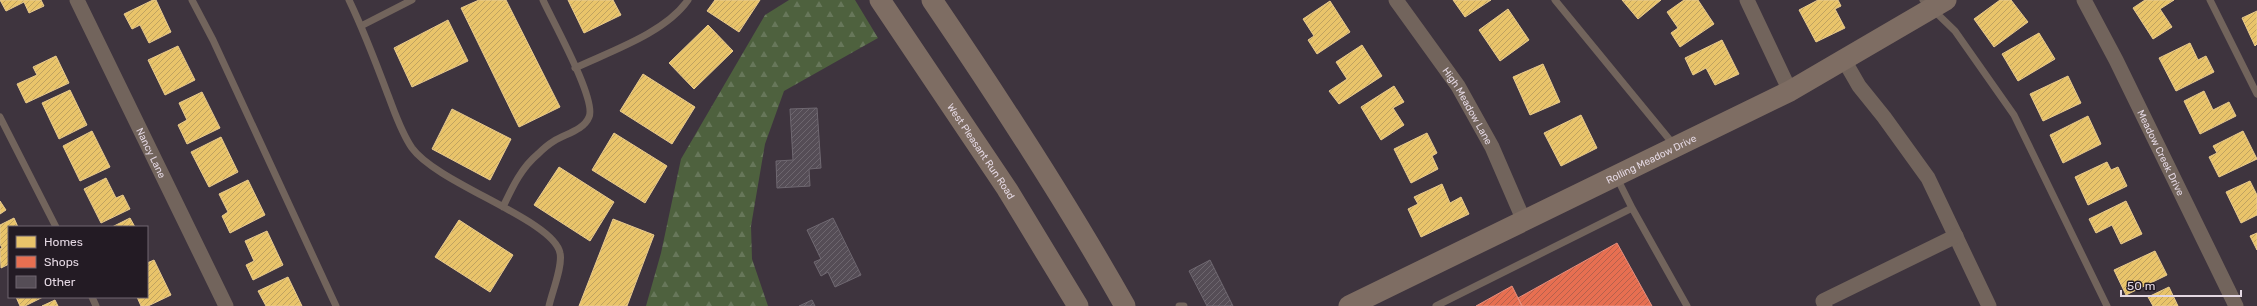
<svg xmlns="http://www.w3.org/2000/svg" width="2257" height="306" viewBox="0 0 2257 306" font-family="Rubik,sans-serif">
<defs>
<pattern id="forest-firs" width="22" height="20" patternUnits="userSpaceOnUse"><rect width="22" height="20" fill="#4e613e"/><path d="M5 1l3.5 6h-7zM16 11l3.5 6h-7z" fill="#67775a"/></pattern>
<pattern id="homes-hatch" width="6" height="6" patternUnits="userSpaceOnUse"><rect width="6" height="6" fill="#e9c46a"/><path d="M-1 1l2-2M0 6l6-6M5 7l2-2" fill="none" stroke="#c0a360"/></pattern>
<pattern id="shops-hatch" width="6" height="6" patternUnits="userSpaceOnUse"><rect width="6" height="6" fill="#e76f51"/><path d="M-1 1l2-2M0 6l6-6M5 7l2-2" fill="none" stroke="#b6614d"/></pattern>
<pattern id="building-hatch" width="6" height="6" patternUnits="userSpaceOnUse"><rect width="6" height="6" fill="#554d56"/><path d="M-1 1l2-2M0 6l6-6M5 7l2-2" fill="none" stroke="#6d666e"/></pattern>
</defs>
<rect width="100%" height="100%" fill="#3e343e"/>
<!-- forest -->
<path fill="url(#forest-firs)" d="M 789,0 L 855,0 L 878,38 L 784,91 L 765,144 L 751,226 L 752,259 L 768,306 L 646,306 L 661,253 L 681,159 L 765,15 Z"/>
<!-- homes -->
<path fill="url(#homes-hatch)" stroke="#e8ca8e" d="M 0,0 L 41,0 L 44,6 L 29,13 L 24,2 L 6,11 Z
M 153,0 L 156,0 L 171,32 L 149,43 L 140,25 L 132,29 L 124,14 Z
M 479,0 L 506,0 L 560,107 L 519,127 L 461,8 Z
M 568,0 L 613,0 L 621,15 L 584,33 Z
M 715,0 L 760,0 L 739,32 L 707,11 Z
M 1453,0 L 1491,0 L 1465,17 Z
M 1622,0 L 1661,0 L 1638,19 Z
M 1684,0 L 1698,0 L 1714,24 L 1680,47 L 1671,33 L 1678,28 L 1667,12 Z
M 1818,0 L 1838,0 L 1841,6 L 1835,9 L 1845,28 L 1816,42 L 1799,10 Z
M 2000,0 L 2011,0 L 2028,22 L 1994,47 L 1974,19 Z
M 2145,0 L 2174,0 L 2160,9 L 2172,27 L 2153,39 L 2133,8 Z
M 1330,1 L 1350,32 L 1317,54 L 1308,40 L 1314,36 L 1303,19 Z
M 1508,9 L 1529,40 L 1500,61 L 1479,30 Z
M 2257,11 L 2257,44 L 2255,46 L 2242,18 Z
M 448,20 L 468,61 L 412,87 L 394,48 Z
M 708,25 L 733,51 L 694,89 L 669,63 Z
M 2039,33 L 2055,59 L 2018,81 L 2002,54 Z
M 1722,40 L 1739,74 L 1715,85 L 1706,68 L 1693,75 L 1685,58 Z
M 2190,43 L 2198,60 L 2206,56 L 2214,72 L 2176,91 L 2159,58 Z
M 1362,45 L 1382,76 L 1339,104 L 1329,91 L 1347,79 L 1336,62 Z
M 178,46 L 195,80 L 165,95 L 148,60 Z
M 56,56 L 69,83 L 26,103 L 17,84 L 37,75 L 33,67 Z
M 1543,64 L 1560,102 L 1530,115 L 1513,77 Z
M 643,74 L 695,107 L 672,144 L 620,111 Z
M 2068,76 L 2081,103 L 2043,121 L 2030,94 Z
M 1394,86 L 1404,102 L 1393,108 L 1404,125 L 1381,140 L 1361,107 Z
M 70,90 L 87,125 L 59,139 L 42,103 Z
M 2204,91 L 2213,110 L 2229,102 L 2236,116 L 2200,134 L 2184,101 Z
M 202,92 L 220,128 L 187,144 L 178,125 L 187,120 L 179,103 Z
M 452,109 L 511,139 L 490,180 L 432,149 Z
M 1581,115 L 1597,148 L 1561,166 L 1544,133 Z
M 2088,116 L 2101,144 L 2063,163 L 2050,135 Z
M 92,131 L 110,167 L 80,181 L 63,146 Z
M 2243,131 L 2257,159 L 2219,177 L 2209,157 L 2217,153 L 2213,146 Z
M 614,133 L 667,166 L 645,203 L 592,170 Z
M 1427,133 L 1437,153 L 1432,156 L 1438,169 L 1411,183 L 1394,149 Z
M 221,137 L 238,172 L 209,187 L 191,152 Z
M 2107,162 L 2111,170 L 2118,167 L 2127,186 L 2088,205 L 2075,177 Z
M 559,167 L 614,202 L 590,241 L 534,205 Z
M 106,178 L 116,198 L 123,195 L 130,209 L 101,223 L 84,189 Z
M 248,180 L 265,215 L 230,233 L 222,216 L 228,212 L 219,194 Z
M 2250,181 L 2257,195 L 2257,215 L 2241,223 L 2226,192 Z
M 1442,184 L 1450,203 L 1461,197 L 1469,214 L 1421,237 L 1408,209 L 1418,204 L 1414,197 Z
M 0,201 L 6,210 L 0,214 Z
M 2126,201 L 2142,234 L 2121,244 L 2112,225 L 2096,233 L 2089,219 Z
M 14,218 L 18,227 L 9,227 L 9,264 L 1,268 L 0,249 L 2,248 L 0,244 L 0,225 Z
M 130,218 L 135,227 L 112,227 Z
M 613,219 L 654,235 L 627,306 L 579,306 Z
M 459,220 L 513,255 L 490,292 L 435,257 Z
M 267,231 L 283,265 L 253,280 L 246,265 L 254,261 L 245,241 Z
M 2257,233 L 2257,250 L 2250,236 Z
M 2155,251 L 2167,275 L 2126,295 L 2114,270 Z
M 154,260 L 171,295 L 148,306 L 141,306 L 137,297 L 147,297 L 147,263 Z
M 288,277 L 302,306 L 266,306 L 258,291 Z
M 2169,287 L 2178,306 L 2153,306 L 2148,297 Z
M 16,297 L 43,297 L 25,306 L 20,306 Z
M 55,300 L 58,306 L 42,306 Z"/>
<!-- shops -->
<path fill="url(#shops-hatch)" stroke="#e68e7d" d="M 1617,243 L 1652,306 L 1522,306 L 1518,298 Z
M 1512,286 L 1522,306 L 1476,306 Z"/>
<!-- building -->
<path fill="url(#building-hatch)" stroke="#6f6871" d="M 817,108 L 821,168 L 809,169 L 810,186 L 777,188 L 776,161 L 793,160 L 790,109 Z
M 833,218 L 861,275 L 835,287 L 828,272 L 821,276 L 814,262 L 821,259 L 807,230 Z
M 1210,260 L 1233,306 L 1207,306 L 1189,271 Z
M 812,300 L 815,306 L 799,306 Z"/>
<g fill="none" stroke-linecap="round" stroke-linejoin="round">
<!-- lane -->
<path stroke="#72645c" stroke-width="7" d="M 192,0 L 213,40 L 336,306
M 349,0 C 364,31 376,63 388,95 C 395,113 401,132 412,148 C 438,184 554,220 560,253 C 563,266 552,292 549,306
M 1555,0 L 1674,145
M 1923,0 L 1955,31 L 2014,115 L 2107,306
M 2210,0 L 2257,94
M 361,26 L 412,0
M 575,68 C 611,51 665,33 688,0
M 0,117 L 56,227
M 1617,178 L 1632,208
M 503,207 C 512,188 521,168 538,154 C 543,149 549,144 554,141 C 565,134 584,130 589,117 C 597,100 552,20 543,0
M 92,297 L 96,306
M 1179,306 L 1184,306
M 1436,306 L 1632,208 L 1687,306"/>
<!-- street -->
<g stroke="#72645c" stroke-width="15">
<path id="s1" d="M 77,0 L 226,306"/>
<path id="s2" d="M 1396,0 L 1458,86 L 1492,147 L 1524,221"/>
<path d="M 1747,0 L 1790,91"/>
<path id="s3" d="M 2084,0 L 2116,60 L 2236,306"/>
<path d="M 1844,60 L 1859,86 L 1884,117 L 1928,178 L 1989,306"/>
<path d="M 1825,306 L 1823,301 L 1956,236"/>
</g>
<!-- secondary -->
<g stroke="#7e6d63" stroke-width="21">
<path id="s4" d="M 880,0 L 1007,189 L 1078,306"/>
<path d="M 932,0 C 1000,100 1066,201 1125,306"/>
<path id="s5" d="M 1349,306 L 1790,91 L 1946,0"/>
</g>
</g>
<g text-anchor="middle" stroke-width="4" stroke-linejoin="round" paint-order="stroke">
<!-- street labels -->
<g font-size="10" fill="#e4d8e3" stroke="#231b24">
<text dy="4" stroke="none"><textPath href="#s2" startOffset="128">High Meadow Lane</textPath></text>
<text dy="4" stroke="none"><textPath href="#s4" startOffset="182">West Pleasant Run Road</textPath></text>
<text dy="4" stroke="none"><textPath href="#s3" startOffset="171">Meadow Creek Drive</textPath></text>
<text dy="4" stroke="none"><textPath href="#s1" startOffset="170">Nancy Lane</textPath></text>
<text dy="4" stroke="none"><textPath href="#s5" startOffset="336">Rolling Meadow Drive</textPath></text>
</g>
</g>
<!-- legend -->
<rect x="8" y="226" width="140" height="72" fill="#231b24" stroke="#706770"/>
<rect x="16" y="236" width="20" height="12" fill="#e9c46a" stroke="#706770"/>
<text x="44" y="246" font-size="12" fill="#e4d8e3">Homes</text>
<rect x="16" y="256" width="20" height="12" fill="#e76f51" stroke="#706770"/>
<text x="44" y="266" font-size="12" fill="#e4d8e3">Shops</text>
<rect x="16" y="276" width="20" height="12" fill="#554d56" stroke="#706770"/>
<text x="44" y="286" font-size="12" fill="#e4d8e3">Other</text>
<!-- scale -->
<path d="M2121 290v6h120v-6" fill="none" stroke="#e4d8e3" stroke-width="2"/>
<text x="2127" y="290" font-size="12" fill="#e4d8e3" stroke="#231b24" stroke-width="3" paint-order="stroke">50 m</text>
</svg>
